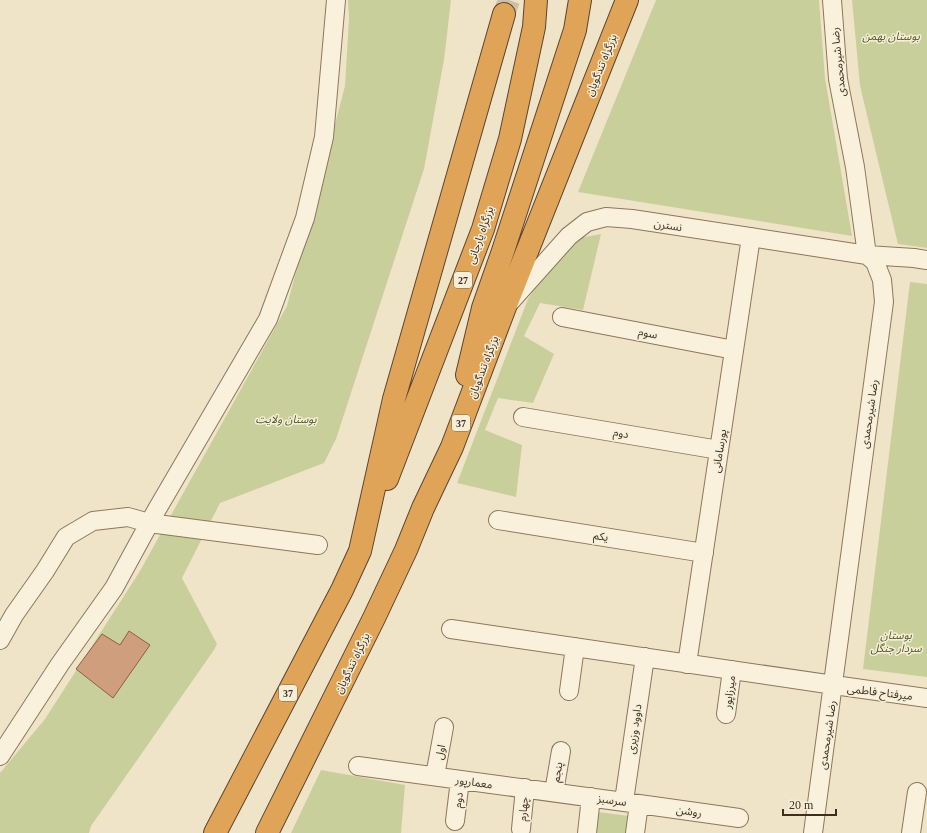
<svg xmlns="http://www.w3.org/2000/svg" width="927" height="833" viewBox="0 0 927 833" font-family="'Times New Roman','Noto Sans Arabic',serif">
<rect width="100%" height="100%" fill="#f0e4c8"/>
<!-- green -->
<path fill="#c9cf9b" d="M 348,0 L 451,0 L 444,60 L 424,169 L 336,439 L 324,463 L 220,503 L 182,578 L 217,644 L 214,650 L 91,826 L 89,833 L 0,833 L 0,773 L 45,719 L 140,571 L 287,306 L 345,86 L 349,18 Z
M 656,0 L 819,0 L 825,78 L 852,236 L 578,192 Z
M 852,0 L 927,0 L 927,248 L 898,244 L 860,86 Z
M 601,234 L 583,310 L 540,303 L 524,336 L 554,354 L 533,403 L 498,398 L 485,430 L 522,445 L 516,497 L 457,483 L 528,299 L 555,256 L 579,238 Z
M 910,282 L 927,284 L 927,677 L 863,669 Z
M 321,770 L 405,785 L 401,833 L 291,833 Z
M 598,812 L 629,816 L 627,833 L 595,833 Z"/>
<!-- building -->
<path fill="#cf9f7d" stroke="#8d5f41" d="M 129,631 L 150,645 L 113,698 L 76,669 L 102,634 L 120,645 Z"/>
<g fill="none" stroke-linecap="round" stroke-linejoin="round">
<!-- highway-tunnel -->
<path stroke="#ccc0a6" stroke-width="22" stroke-dasharray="22 11" stroke-linecap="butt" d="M 504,14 L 509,0"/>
<defs>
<path id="minor" d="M 510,302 L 569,236 L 587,222 L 606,217 L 632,219 L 867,255 L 914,258 L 927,260
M 562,317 L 734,350
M 523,417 L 719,450
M 498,520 L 704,553
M 451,629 L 834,685 L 927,698
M 0,640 L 14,615 L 45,571 L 66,537 L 93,521 L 128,517 L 149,523 L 318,545
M 687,664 L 751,237
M 569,691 L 575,647
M 726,714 L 732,670
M 0,756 L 60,664 L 114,588 L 156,511 L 268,319 L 305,218 L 324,137 L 336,0
M 358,766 L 639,804 L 635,833
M 435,776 L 444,727
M 554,792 L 561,751
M 624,801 L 645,657
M 639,804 L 739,818
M 455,821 L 460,780
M 521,829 L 525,788
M 587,833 L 591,797
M 813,833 L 884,302 L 882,280 L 875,262 L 867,255 L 855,167 L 838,79 L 832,0
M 911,833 L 917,792"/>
<path id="highway" d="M 467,375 L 483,308 L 503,251 L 575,30 L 580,0
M 387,479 L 483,229 L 510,139 L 534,27 L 536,0
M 215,833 L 342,590 L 360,551 L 394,399 L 504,14
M 267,833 L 374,618 L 406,550 L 423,508 L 452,447 L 505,307 L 627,0"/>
</defs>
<!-- minor casing -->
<use href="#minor" stroke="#8d765c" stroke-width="20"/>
<!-- highway casing -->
<use href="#highway" stroke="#5b4430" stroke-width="24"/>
<!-- minor -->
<use href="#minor" stroke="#faf1dc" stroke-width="18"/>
<!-- highway -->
<use href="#highway" stroke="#e0a458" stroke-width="22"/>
</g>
<g text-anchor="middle" stroke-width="3" stroke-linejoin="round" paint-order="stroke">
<!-- shield labels -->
<g fill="#f7eed8" stroke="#756857" stroke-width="1">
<rect x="454" y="272" width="18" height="16" rx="3"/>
<rect x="452" y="415" width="18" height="16" rx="3"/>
<rect x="279" y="685" width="18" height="16" rx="3"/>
</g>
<g font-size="10" font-weight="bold" fill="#3d2e20">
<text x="463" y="284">27</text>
<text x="461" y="427">37</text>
<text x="288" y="697">37</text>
</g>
<!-- park labels -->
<g font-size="11" font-style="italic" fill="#4d5a26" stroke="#f7eed8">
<text x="891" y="40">بوستان بهمن</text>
<text x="286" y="423">بوستان ولایت</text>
<text x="896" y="639">بوستان<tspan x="896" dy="13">سردار جنگل</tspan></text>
</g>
<!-- street labels -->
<g font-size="11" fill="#3d2e20" stroke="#f7eed8">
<text transform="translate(838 62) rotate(-96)" y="4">رضا شیرمحمدی</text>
<text transform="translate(601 65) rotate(-68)" y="4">بزرگراه تندگویان</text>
<text transform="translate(668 225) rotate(9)" y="4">نسترن</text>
<text transform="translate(480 235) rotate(-71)" y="4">بزرگراه یارجانی</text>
<text transform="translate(648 333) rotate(11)" y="4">سوم</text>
<text transform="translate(483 367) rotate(-69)" y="4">بزرگراه تندگویان</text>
<text transform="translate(869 414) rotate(-82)" y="4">رضا شیرمحمدی</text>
<text transform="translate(621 433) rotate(10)" y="4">دوم</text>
<text transform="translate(719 451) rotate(-81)" y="4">پورسامانی</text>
<text transform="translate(601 536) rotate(9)" y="4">یکم</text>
<text transform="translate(352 663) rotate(-64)" y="4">بزرگراه تندگویان</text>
<text transform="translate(729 692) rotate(-82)" y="4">میرزاپور</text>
<text transform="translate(880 692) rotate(7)" y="4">میرفتاح فاطمی</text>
<text transform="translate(634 729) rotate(-82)" y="4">داوود وزیری</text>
<text transform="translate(827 735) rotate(-82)" y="4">رضا شیرمحمدی</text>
<text transform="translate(440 752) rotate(-79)" y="4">اول</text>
<text transform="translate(557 772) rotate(-81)" y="4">پنجم</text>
<text transform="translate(474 782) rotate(8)" y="4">معمارپور</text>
<text transform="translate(458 800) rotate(-83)" y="4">دوم</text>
<text transform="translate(612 800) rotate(8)" y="4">سرسبز</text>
<text transform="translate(523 809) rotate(-85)" y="4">چهارم</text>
<text transform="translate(689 811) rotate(8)" y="4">روشن</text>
</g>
</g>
<!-- scale -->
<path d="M783 809v6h53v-6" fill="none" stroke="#3d2e20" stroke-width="2"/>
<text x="789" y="809" font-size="12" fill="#3d2e20" stroke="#f7eed8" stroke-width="3" paint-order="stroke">20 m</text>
</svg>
